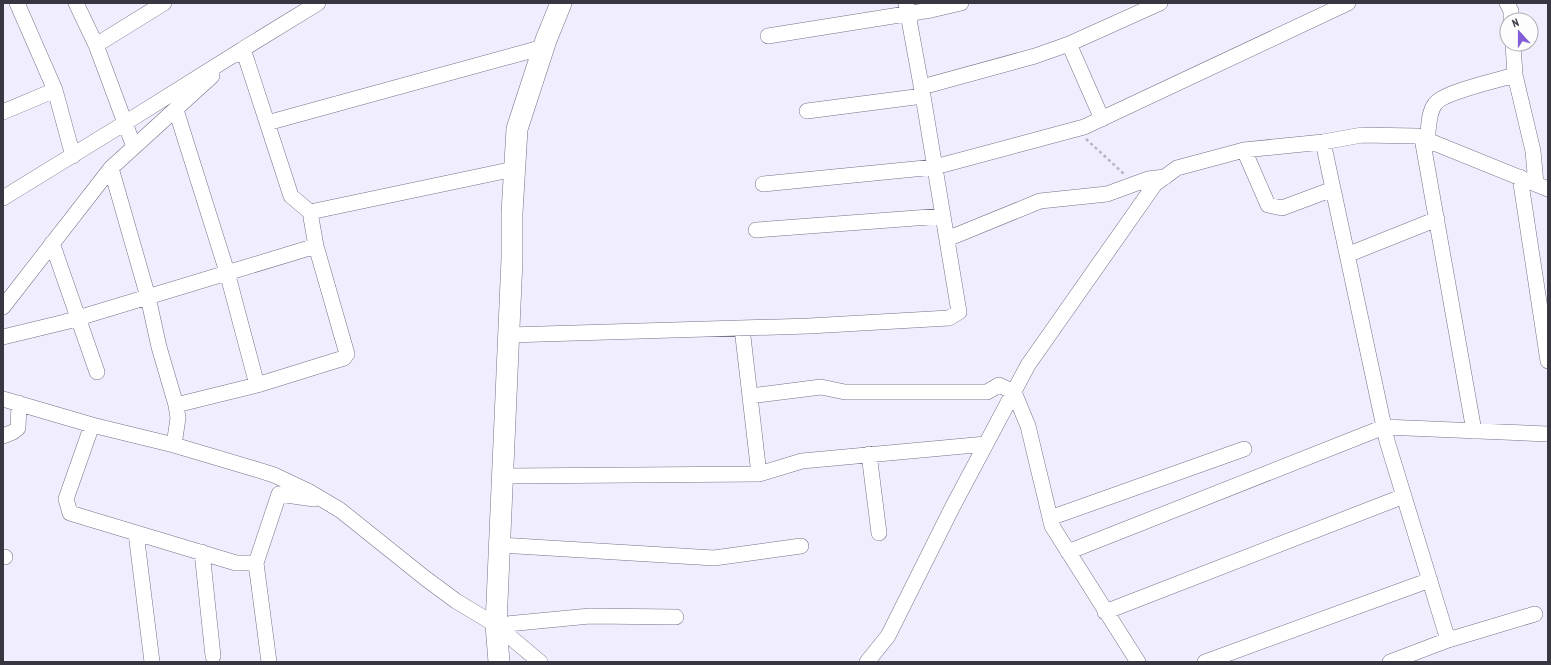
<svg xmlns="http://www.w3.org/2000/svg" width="1551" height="665" viewBox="0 0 1551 665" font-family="'PT Sans Narrow',sans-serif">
<rect width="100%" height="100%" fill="#f0edfe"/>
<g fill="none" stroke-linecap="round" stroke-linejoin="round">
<defs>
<path id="street" d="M 17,3 L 55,90 L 73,156
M 76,3 L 96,45 L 134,147
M 1507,3 L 1511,11 L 1511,20
M 768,36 L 931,10 L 961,3
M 1069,44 L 1102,119
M 1513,44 L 1515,75 L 1533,151 L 1536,184
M 96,45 L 164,3
M 236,55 L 243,49 L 318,3
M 922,87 L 1035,56 L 1069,44 L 1160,3
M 176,110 L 227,272 L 257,385
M 807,111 L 923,96
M 3,112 L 55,90
M 267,123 L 544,47
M 1422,138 L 1474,431
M 1427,140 C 1429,129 1428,113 1435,104 C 1443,92 1499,80 1515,75
M 1323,142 L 1387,441 L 1448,640
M 1244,150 L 1268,205 L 1282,208 L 1333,189
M 111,168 L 148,297 L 159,347 L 176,405 L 178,418 L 174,445
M 1520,177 L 1548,361
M 763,184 L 935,167 L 1084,127 L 1348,3
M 3,198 L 125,123 L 243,49 L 291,196 L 310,212 L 316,246 L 347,354 L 344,358 L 257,385 L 176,405
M 310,212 L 514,169
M 756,230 L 943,216
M 947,239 L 1040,201 L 1107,194 L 1148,179 L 1165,177
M 52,243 L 97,372
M 1347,255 L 1437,219
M 3,307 L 111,168 L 212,76
M 742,328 L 759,474
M 509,335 L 809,326 L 949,318 L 959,312 L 923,96 L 906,3
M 3,337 L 65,322 L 316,246
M 750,396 L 821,387 L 845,392 L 987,392 L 999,385 L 1014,392 L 1028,426 L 1052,526 L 1138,662
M 3,399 L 92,425 L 174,445 L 255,469 L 274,475 L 308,491 L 340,510 L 425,578 L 456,601 L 496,625 L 540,662
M 92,425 L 66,499 L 70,513 L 236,563 L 256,563
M 3,436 L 13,432 L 18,428 L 19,403
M 869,454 L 879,533
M 502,476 L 759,474 L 802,461 L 986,444
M 1050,518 L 1244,449
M 136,533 L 152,662
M 500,545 L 714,558 L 801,546
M 202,552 L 213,656
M 1068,552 L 1384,427 L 1548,434
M 3,557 L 5,557
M 1105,612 L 1404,496
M 496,625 L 590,616 L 676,617
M 269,662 L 256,563 L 279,494 L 314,499
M 867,662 L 888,636 L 953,506 L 1028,365 L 1155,184 L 1177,168 L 1244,150 L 1323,142 L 1362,135 L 1417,136 L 1548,189
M 1205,662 L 1430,580
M 1390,662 L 1448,640 L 1535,614"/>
<path id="secondary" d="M 499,662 L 496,625 L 512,259 L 512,213 L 517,129 L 546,40 L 561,3"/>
</defs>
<!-- street casing -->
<use href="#street" stroke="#767189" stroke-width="16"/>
<!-- secondary casing -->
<use href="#secondary" stroke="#767189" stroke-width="22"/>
<!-- path -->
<path stroke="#b7b4c3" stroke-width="2.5" stroke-dasharray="3 3" stroke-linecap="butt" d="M 1086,139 L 1124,174"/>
<!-- street -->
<use href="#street" stroke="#fff" stroke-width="15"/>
<!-- secondary -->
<use href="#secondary" stroke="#fff" stroke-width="21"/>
</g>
<!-- border -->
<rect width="1551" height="665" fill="none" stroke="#383641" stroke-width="8"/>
<!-- north arrow -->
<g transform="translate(1519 32) rotate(339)"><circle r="19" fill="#fdfdfd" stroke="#aeadb2"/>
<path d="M0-3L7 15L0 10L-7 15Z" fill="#835dd7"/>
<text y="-6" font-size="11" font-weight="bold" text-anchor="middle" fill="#383641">N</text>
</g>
</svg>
